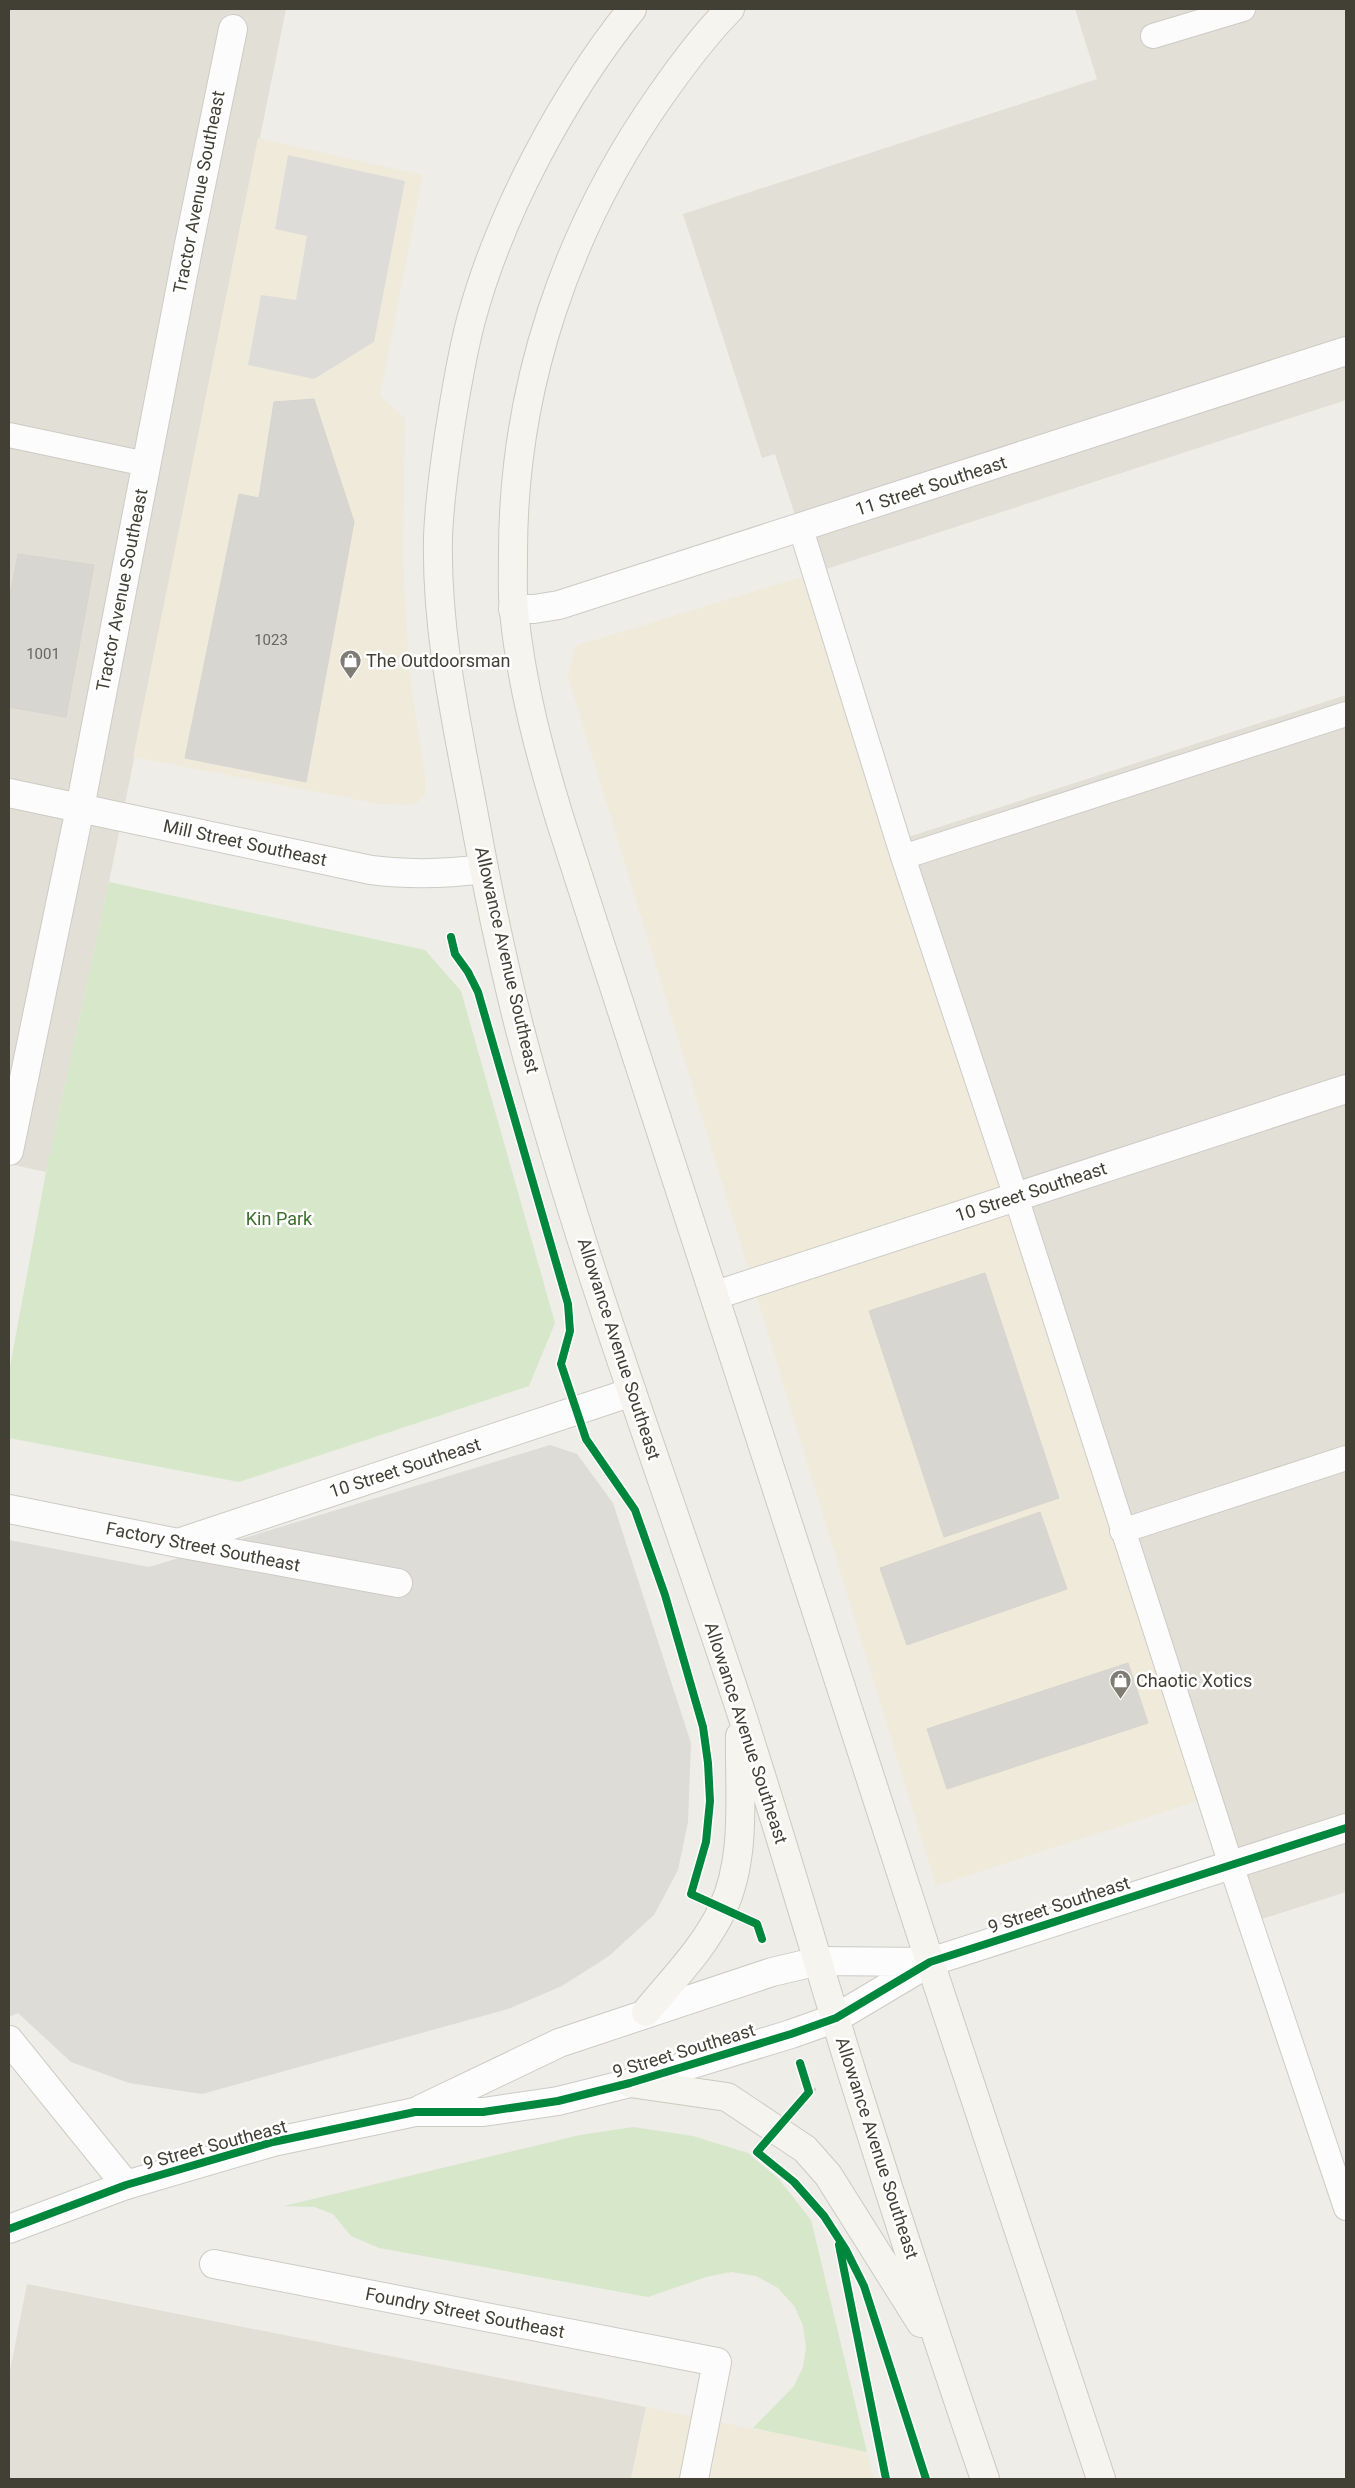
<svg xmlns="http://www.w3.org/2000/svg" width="1355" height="2488" viewBox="0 0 1355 2488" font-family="Roboto,sans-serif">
<rect width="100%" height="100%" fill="#eeede8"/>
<!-- residential -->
<path fill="#e1dfd6" d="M 9,9 L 286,9 L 109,882 L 46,1172 L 9,1164 Z
M 1075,9 L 1346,9 L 1346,400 L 814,573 L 775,454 L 762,458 L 683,214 L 1097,79 Z
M 1346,695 L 1346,1892 L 1253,1922 L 902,839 Z
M 27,2284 L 646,2407 L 631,2479 L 9,2479 L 9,2376 Z"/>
<!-- commercial -->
<path fill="#f0eadb" d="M 258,138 L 423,175 L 380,396 L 405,418 L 403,559 L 409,670 L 426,782 L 425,795 L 413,805 L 380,804 L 133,757 Z
M 814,573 L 1212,1796 L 936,1886 L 568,677 L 575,646 Z
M 646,2407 L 867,2452 L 874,2479 L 631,2479 Z"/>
<!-- industrial -->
<path fill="#dedcd6" d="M 550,1445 L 577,1454 L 613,1503 L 691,1743 L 688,1822 L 678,1870 L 654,1915 L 609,1956 L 562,1986 L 508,2009 L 202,2094 L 129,2083 L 71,2062 L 18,2013 L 9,2017 L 9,1540 L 149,1567 Z"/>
<!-- green -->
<path fill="#d7e7ca" d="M 109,882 L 425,950 L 461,991 L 555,1323 L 529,1386 L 239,1482 L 9,1438 L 9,1372 L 46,1172 Z
M 633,2127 L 693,2136 L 748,2153 L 778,2178 L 811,2220 L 867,2452 L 753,2428 L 794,2386 L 803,2367 L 806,2347 L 803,2326 L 795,2307 L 778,2288 L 756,2276 L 731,2272 L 706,2277 L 648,2297 L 379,2248 L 351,2236 L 333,2214 L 314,2207 L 284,2206 L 580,2135 Z"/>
<!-- parking -->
<path fill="#dddcd8" d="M 288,155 L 405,181 L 374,342 L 314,379 L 248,365 L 261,295 L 296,300 L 307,236 L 275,229 Z"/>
<!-- building -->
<path fill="#d7d6d1" stroke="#d6d4ce" d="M 314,399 L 354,522 L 306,782 L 185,758 L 239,494 L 259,498 L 274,402 Z
M 18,554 L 94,565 L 66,717 L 9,707 L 9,601 Z
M 985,1273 L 1059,1498 L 944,1537 L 869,1311 Z
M 1040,1512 L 1067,1589 L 907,1645 L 880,1568 Z
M 1128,1663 L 1148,1723 L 947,1789 L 927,1729 Z"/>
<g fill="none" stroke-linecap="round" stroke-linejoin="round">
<defs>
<path id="service" d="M 1153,36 L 1243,9
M 9,435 L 146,464
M 801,529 L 903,857 L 1016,1197 L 1231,1865 L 1346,2208
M 903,857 L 1346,714
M 1122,1531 L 1346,1458"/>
<path id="minor" d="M 513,609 L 534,609 L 559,605 L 1346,351
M 9,793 L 371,870 C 410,875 445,874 484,869
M 9,1151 L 80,808 L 189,244 L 233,29
M 716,1295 L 1346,1089
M 9,1509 L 178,1543 L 398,1583
M 178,1543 L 632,1392
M 930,1962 L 1346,1828
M 9,2040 L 126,2185
M 214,2264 L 717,2362 L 694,2479"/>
<path id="tertiary" d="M 421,2109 L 559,2043 L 772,1972 L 819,1961 L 930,1962
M 9,2229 L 126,2185 L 273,2142 L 415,2112 L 483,2112 L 558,2101 L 630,2083 L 791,2034 L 836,2018 L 930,1962"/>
<path id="secondary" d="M 632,9 C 563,95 500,213 471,320 C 461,358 455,396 449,435 C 444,469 439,504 438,538 C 436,630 456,720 473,810 C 486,882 501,955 519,1026 C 580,1258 665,1482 740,1709 C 779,1829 814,1950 851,2070 C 894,2207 938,2343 985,2479
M 730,9 C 704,35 682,65 661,95 C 566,230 513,388 513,553 C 513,572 512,592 514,611 C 521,684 540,755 562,826 L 930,1962 L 1101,2479
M 646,2012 C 673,1979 705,1947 723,1908 C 747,1856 739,1792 740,1736
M 630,2083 L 727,2097 L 805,2149 L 828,2175 L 921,2323"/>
</defs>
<!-- service casing -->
<use href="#service" stroke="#cccbc6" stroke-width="26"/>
<!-- minor casing -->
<use href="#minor" stroke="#cccbc6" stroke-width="30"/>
<!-- tertiary casing -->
<use href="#tertiary" stroke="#cccbc6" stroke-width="30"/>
<!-- secondary casing -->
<use href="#secondary" stroke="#cccabf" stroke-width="30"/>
<!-- path -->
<path stroke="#cccbc6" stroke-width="3" stroke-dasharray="2.5 2.5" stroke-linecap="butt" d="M 809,2092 L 818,2088"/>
<!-- service -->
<use href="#service" stroke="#fcfcfc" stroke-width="24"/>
<!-- minor -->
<use href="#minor" stroke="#fcfcfc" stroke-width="28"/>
<!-- tertiary -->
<use href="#tertiary" stroke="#fcfcfc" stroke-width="28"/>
<!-- secondary -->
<use href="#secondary" stroke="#f5f4ef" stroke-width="28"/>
<defs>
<path id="cycleway" d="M 451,937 L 455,954 L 468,972 L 478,992 L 568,1304 L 570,1331 L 561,1364 L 586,1439 L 635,1510 L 665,1595 L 703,1727 L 708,1763 L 710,1801 L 706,1842 L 691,1894 L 757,1924 L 762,1939
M 800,2063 L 809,2092 L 757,2152 L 794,2182 L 824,2216 L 846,2250 L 864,2286 L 926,2479
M 9,2229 L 126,2185 L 273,2142 L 415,2112 L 483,2112 L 558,2101 L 630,2083 L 791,2034 L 836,2018 L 930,1962 L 1346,1828
M 839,2245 L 886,2479"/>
</defs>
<!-- cycleway casing -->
<use href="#cycleway" stroke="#fff" stroke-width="11"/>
<!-- cycleway -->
<use href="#cycleway" stroke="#00873e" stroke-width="8"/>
</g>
<!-- icons -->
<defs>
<symbol id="shop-pin" viewBox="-11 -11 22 30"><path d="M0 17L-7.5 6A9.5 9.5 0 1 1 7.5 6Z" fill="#7e7c74" stroke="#fff"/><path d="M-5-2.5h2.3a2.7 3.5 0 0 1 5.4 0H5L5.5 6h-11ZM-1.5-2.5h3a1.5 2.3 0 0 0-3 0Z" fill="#fff"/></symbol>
</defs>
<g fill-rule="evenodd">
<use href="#shop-pin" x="338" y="648" width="25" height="34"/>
<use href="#shop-pin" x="1108" y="1668" width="25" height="34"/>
</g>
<g text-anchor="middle" stroke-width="5" stroke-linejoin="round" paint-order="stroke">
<!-- number labels -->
<g font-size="15" fill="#68665d">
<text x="271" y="645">1023</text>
<text x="43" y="659">1001</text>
</g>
<!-- street labels -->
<g font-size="18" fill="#423f35" stroke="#fff">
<text transform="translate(199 192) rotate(-79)" y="6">Tractor Avenue Southeast</text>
<text transform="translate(931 486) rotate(-18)" y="6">11 Street Southeast</text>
<text transform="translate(122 590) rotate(-79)" y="6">Tractor Avenue Southeast</text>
<text transform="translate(245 843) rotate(12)" y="6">Mill Street Southeast</text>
<text transform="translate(507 960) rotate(77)" y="6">Allowance Avenue Southeast</text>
<text transform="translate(1031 1192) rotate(-18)" y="6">10 Street Southeast</text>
<text transform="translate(619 1349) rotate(72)" y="6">Allowance Avenue Southeast</text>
<text transform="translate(405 1468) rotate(-18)" y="6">10 Street Southeast</text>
<text transform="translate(203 1547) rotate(11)" y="6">Factory Street Southeast</text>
<text transform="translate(746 1733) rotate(72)" y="6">Allowance Avenue Southeast</text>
<text transform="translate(1059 1905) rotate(-18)" y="6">9 Street Southeast</text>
<text transform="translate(684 2051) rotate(-17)" y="6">9 Street Southeast</text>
<text transform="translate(215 2145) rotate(-15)" y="6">9 Street Southeast</text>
<text transform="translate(877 2148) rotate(72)" y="6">Allowance Avenue Southeast</text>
<text transform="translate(465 2313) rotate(11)" y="6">Foundry Street Southeast</text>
</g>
<!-- poi labels -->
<g font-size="18" fill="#423f35" stroke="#fff" text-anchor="start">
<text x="366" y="667">The Outdoorsman</text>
<text x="1136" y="1687">Chaotic Xotics</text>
</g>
<!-- park labels -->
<g font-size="18" fill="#3e6e2e" stroke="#fff">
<text x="279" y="1225">Kin Park</text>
</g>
</g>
<!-- border -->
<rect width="1355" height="2488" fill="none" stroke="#423f35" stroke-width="20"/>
</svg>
